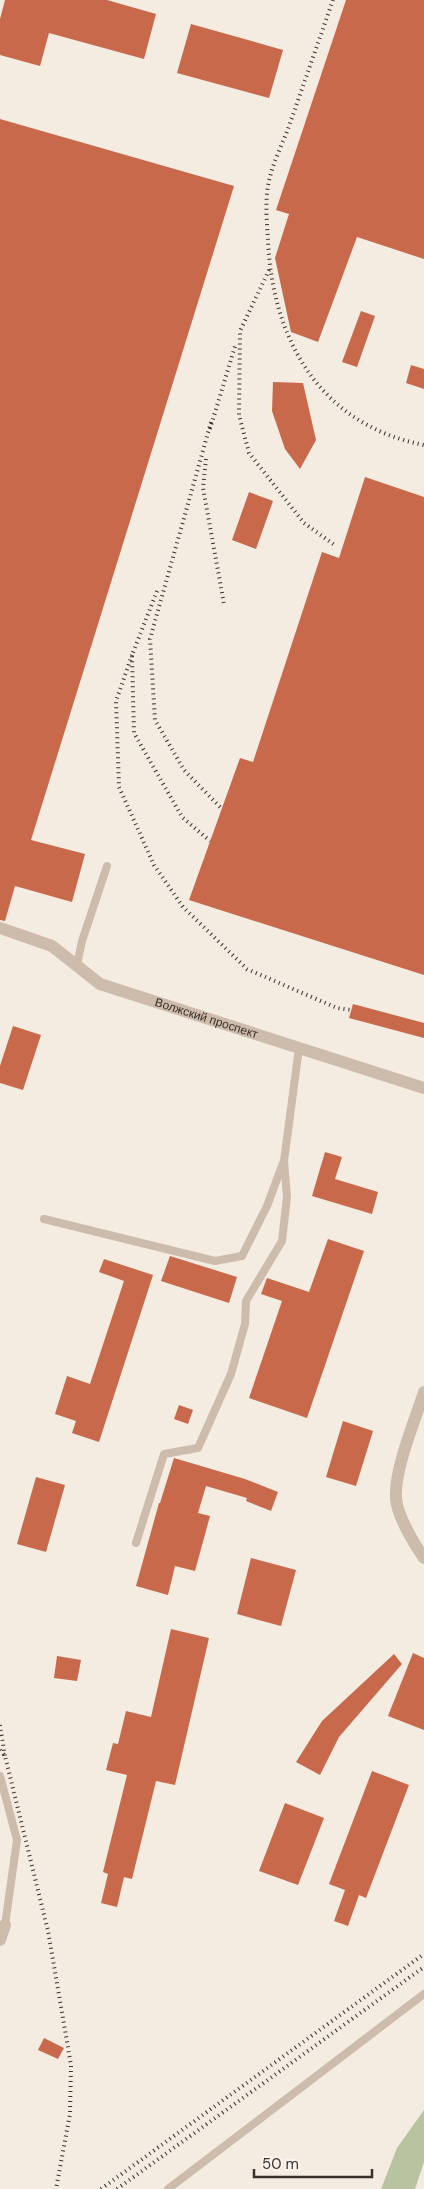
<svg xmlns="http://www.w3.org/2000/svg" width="424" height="2189" viewBox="0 0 424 2189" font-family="'DM Sans',sans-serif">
<rect width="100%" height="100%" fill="#f4ebe1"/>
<!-- green -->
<path fill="#b8c4a0" d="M 424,2110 L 424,2162 L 415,2189 L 381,2189 L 397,2148 Z"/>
<!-- building -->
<path fill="#c8694b" d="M 5,0 L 107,0 L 156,14 L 144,59 L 49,33 L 40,66 L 0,55 L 0,19 Z
M 346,0 L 424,0 L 424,259 L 357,237 L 318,342 L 291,332 L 275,258 L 289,214 L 276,210 Z
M 191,24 L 283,50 L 269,98 L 177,73 Z
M 0,119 L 234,186 L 31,840 L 85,854 L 72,902 L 15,886 L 5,921 L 0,920 Z
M 361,311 L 375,316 L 357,367 L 342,362 Z
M 411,365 L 424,369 L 424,389 L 406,383 Z
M 273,382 L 303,383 L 316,440 L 300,469 L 285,449 L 272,411 Z
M 365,477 L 424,497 L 424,975 L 189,900 L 240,758 L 253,762 L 322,552 L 339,558 Z
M 249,492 L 273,501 L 256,549 L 232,540 Z
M 353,1004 L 424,1023 L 424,1038 L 349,1018 Z
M 13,1026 L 41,1035 L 23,1090 L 0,1083 L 0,1066 Z
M 325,1152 L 342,1157 L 335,1179 L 378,1192 L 372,1214 L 312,1196 Z
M 328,1239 L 364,1251 L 307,1418 L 249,1398 L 282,1301 L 261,1294 L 267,1278 L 309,1292 Z
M 170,1256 L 237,1277 L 229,1303 L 161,1281 Z
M 104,1259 L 153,1275 L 99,1442 L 72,1433 L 76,1421 L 55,1414 L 67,1376 L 90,1384 L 124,1281 L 99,1272 Z
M 179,1405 L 193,1410 L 188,1424 L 174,1419 Z
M 343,1421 L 373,1431 L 356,1486 L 326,1477 Z
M 174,1458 L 245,1479 L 278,1492 L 271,1511 L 246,1501 L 247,1498 L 206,1486 L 198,1513 L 210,1516 L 195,1571 L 175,1566 L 168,1595 L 136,1586 L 159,1503 L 160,1503 Z
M 36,1477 L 65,1485 L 46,1552 L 17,1544 Z
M 251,1558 L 296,1570 L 281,1626 L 237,1614 Z
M 171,1629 L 209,1638 L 175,1785 L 156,1781 L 132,1879 L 124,1877 L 117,1907 L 101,1903 L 108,1874 L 103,1872 L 127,1775 L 106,1770 L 113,1743 L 118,1744 L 126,1711 L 151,1717 Z
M 413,1653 L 424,1658 L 424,1730 L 388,1716 Z
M 394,1654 L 402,1664 L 339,1737 L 320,1775 L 296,1762 L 322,1721 Z
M 57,1656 L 81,1660 L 77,1681 L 54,1678 Z
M 372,1771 L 409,1785 L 366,1898 L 359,1895 L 348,1926 L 334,1921 L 345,1890 L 329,1884 Z
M 285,1803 L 324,1818 L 298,1885 L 259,1871 Z
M 44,2038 L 64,2048 L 58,2059 L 38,2050 Z"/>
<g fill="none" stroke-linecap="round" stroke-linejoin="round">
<!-- service -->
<path stroke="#cdbbac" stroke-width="8" d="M 77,965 L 82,941 L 107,866
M 44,1219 L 215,1261 L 242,1256 L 267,1206 L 283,1163
M 136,1543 L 164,1454 L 198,1448 L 231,1374 L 245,1324 L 246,1301 L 282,1241 L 287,1197 L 284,1161 L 299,1048
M 0,1776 L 17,1840 L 5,1925
M 168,2189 L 424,1994"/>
<!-- minor -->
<g stroke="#cdbbac" stroke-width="12">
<path id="s1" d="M 0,928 L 52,946 L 100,984 L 424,1088"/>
<path d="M 424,1392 C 415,1421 394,1469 396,1499 C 398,1517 414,1544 424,1558"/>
<path d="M 0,1940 L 5,1925"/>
</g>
<!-- rail -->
<path stroke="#3b302b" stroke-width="4" stroke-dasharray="1 4" stroke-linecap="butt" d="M 333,0 C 318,43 303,86 288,129 C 281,147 271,167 268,186 C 265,203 267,223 268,240 C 272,339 320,425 424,445
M 269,270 L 240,331 L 239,415 L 249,453 L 304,523 L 336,546
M 211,422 L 150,639 L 155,720 L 184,770 L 222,809
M 210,429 L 236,343
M 206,459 L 203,488 L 224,604
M 157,591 L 132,655 L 134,733 L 182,817 L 210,841
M 132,655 L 116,701 L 119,787 L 154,865 L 183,907 L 247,969 L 337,1008 L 351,1010
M 0,1725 L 5,1757
M 0,1750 L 5,1756 L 48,1931 L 71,2065 L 70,2114 L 56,2189
M 101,2189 L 424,1954
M 117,2189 L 424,1967"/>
</g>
<g text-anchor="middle" stroke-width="4" stroke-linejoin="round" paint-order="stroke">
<!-- street labels -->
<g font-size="12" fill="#3b302b" stroke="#fbf5ee">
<text dy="4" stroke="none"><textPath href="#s1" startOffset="228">Волжский проспект</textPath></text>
</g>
</g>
<!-- scale -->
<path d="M254 2169v8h118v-8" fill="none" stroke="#3b302b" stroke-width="2.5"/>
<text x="262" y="2169" font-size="15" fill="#3b302b" stroke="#fbf5ee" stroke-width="4" paint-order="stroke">50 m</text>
</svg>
